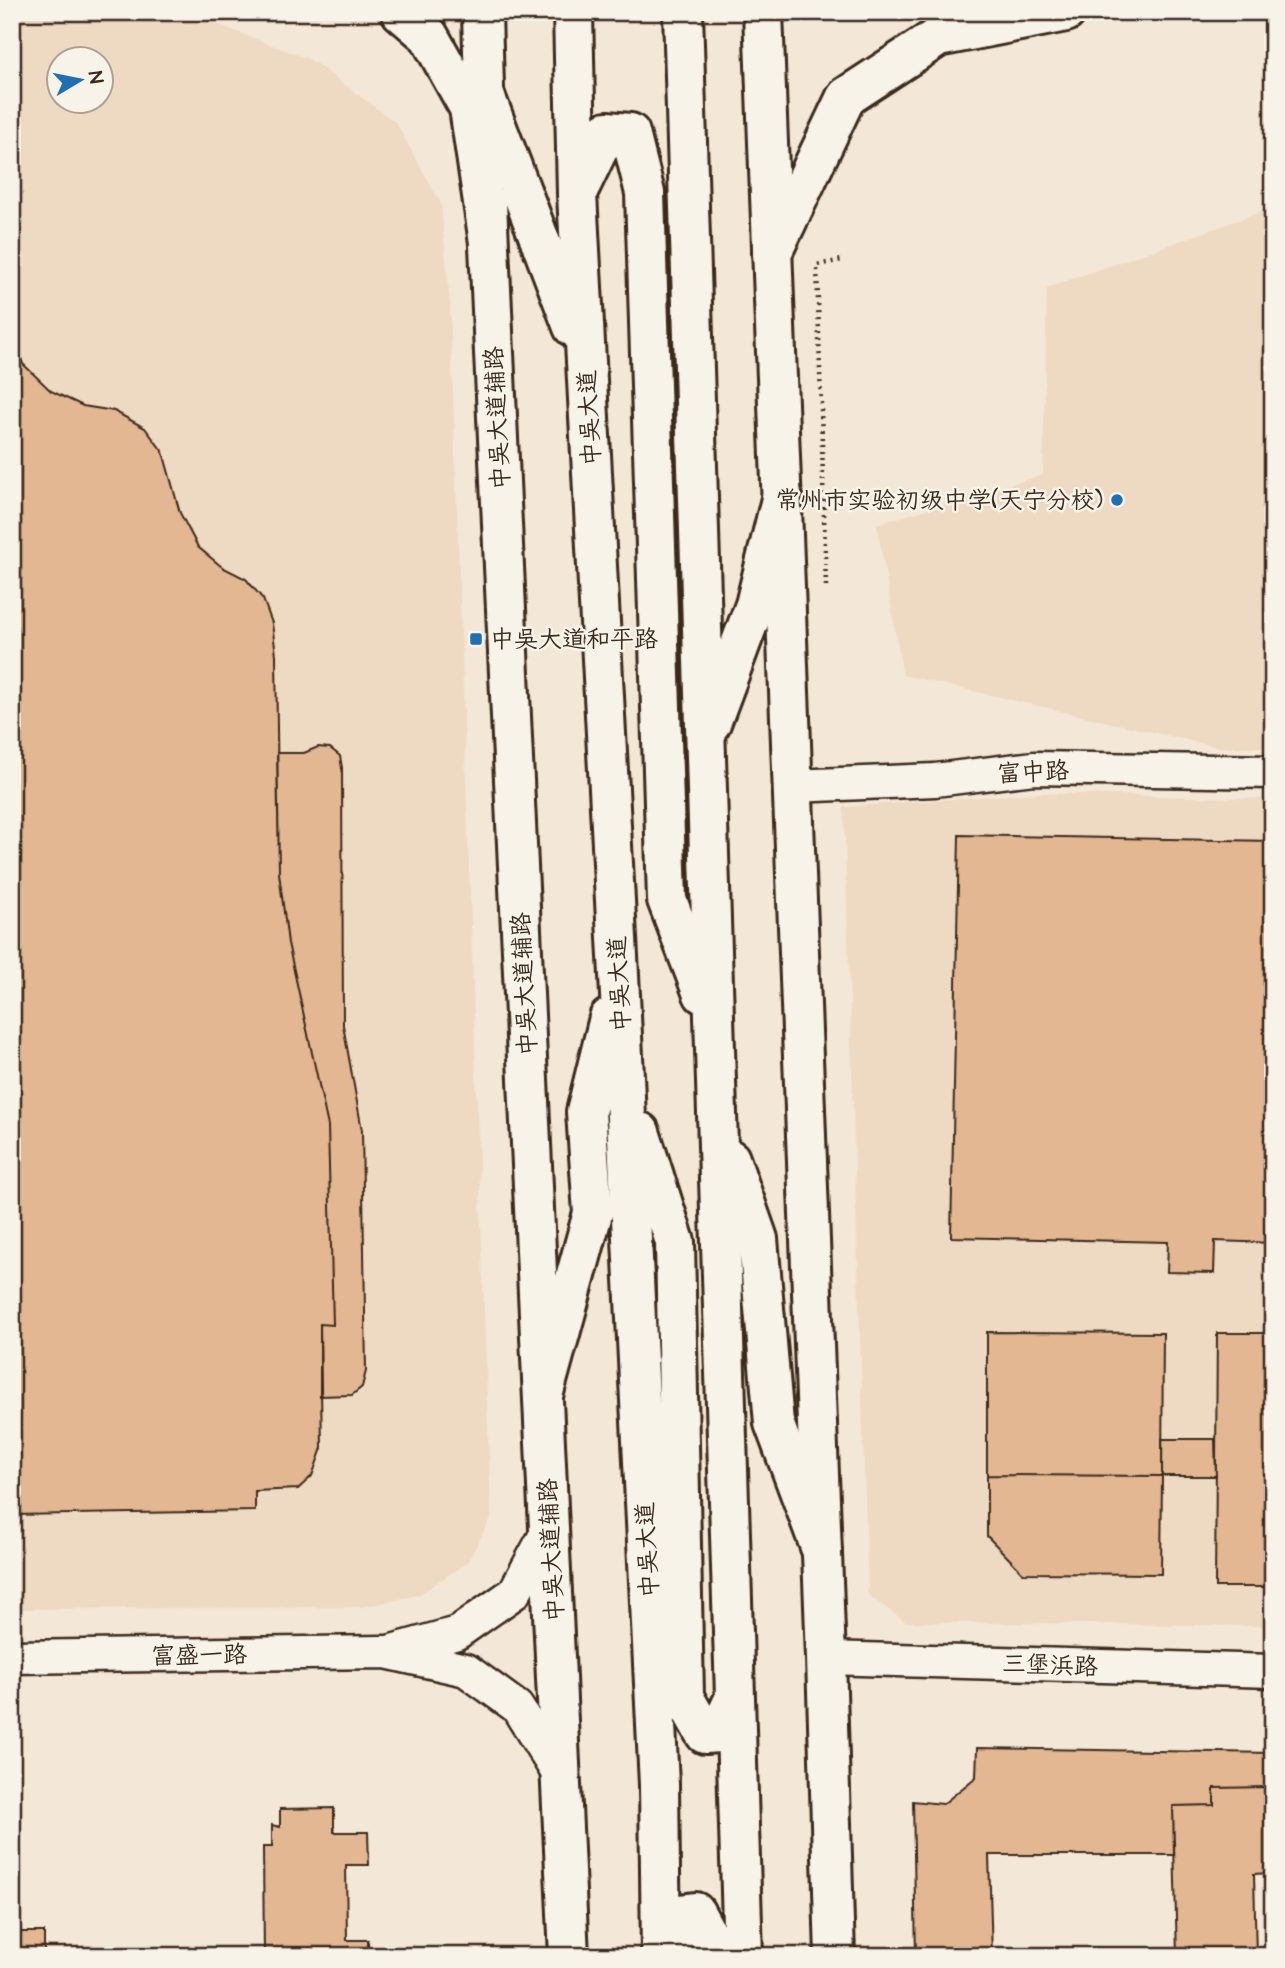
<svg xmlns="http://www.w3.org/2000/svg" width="1285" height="1968" viewBox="0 0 1285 1968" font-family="'Architects Daughter','LXGW WenKai TC',sans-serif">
<rect width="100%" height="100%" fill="#f3e7d7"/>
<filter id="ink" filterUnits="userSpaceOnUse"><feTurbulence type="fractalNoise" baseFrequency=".0143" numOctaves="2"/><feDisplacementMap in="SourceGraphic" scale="14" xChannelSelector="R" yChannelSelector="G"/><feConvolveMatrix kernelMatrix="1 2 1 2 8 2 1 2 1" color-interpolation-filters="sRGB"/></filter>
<g filter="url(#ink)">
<!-- built -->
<path fill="#eed9c2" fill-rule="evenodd" d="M 12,12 L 114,12 L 200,18 L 311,60 L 396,123 L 441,204 L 450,306 L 491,1518 L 467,1563 L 418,1595 L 362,1607 L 12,1609 ZM 60,60 L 102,60 L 102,102 L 60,102 Z
M 1273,208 L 1273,747 L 1218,747 L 903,675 L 877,524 L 1043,475 L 1047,288 Z
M 1036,793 L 1273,799 L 1273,1626 L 906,1622 L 868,1595 L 844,807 Z"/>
<!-- building -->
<path fill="#e2b792" stroke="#3b2a1e" stroke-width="2" d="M 12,334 L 23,364 L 51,391 L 83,406 L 114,411 L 145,428 L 163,452 L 180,513 L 198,547 L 222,567 L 246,579 L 263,599 L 272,623 L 276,655 L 279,873 L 288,943 L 328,1126 L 333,1325 L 320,1324 L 322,1448 L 312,1476 L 298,1489 L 255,1491 L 255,1511 L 12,1515 Z
M 318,747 L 330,748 L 340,756 L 342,768 L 343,1025 L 362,1130 L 366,1371 L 362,1387 L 352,1395 L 320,1396 L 320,1324 L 333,1325 L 328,1126 L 288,943 L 279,873 L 277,753 L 304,753 Z
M 959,835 L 1273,841 L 1273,1243 L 1215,1241 L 1214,1273 L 1167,1272 L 1168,1242 L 951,1237 Z
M 987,1332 L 1163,1333 L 1162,1476 L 987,1475 Z
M 1217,1333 L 1273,1333 L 1273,1587 L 1215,1587 Z
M 1162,1439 L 1215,1439 L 1216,1476 L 1162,1476 Z
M 987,1475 L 1162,1476 L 1161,1574 L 1023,1573 L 987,1536 Z
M 977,1748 L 1273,1753 L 1273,1824 L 1269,1823 L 1268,1787 L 1214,1788 L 1214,1805 L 1173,1806 L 1174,1855 L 989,1855 L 992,1956 L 916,1956 L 913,1801 L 943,1804 L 976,1777 Z
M 1268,1787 L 1270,1873 L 1254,1874 L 1256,1956 L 1177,1956 L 1173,1806 L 1214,1805 L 1214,1788 Z
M 334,1808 L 334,1832 L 368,1832 L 369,1865 L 346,1865 L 347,1940 L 368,1940 L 368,1956 L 264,1956 L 263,1847 L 272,1847 L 272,1825 L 280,1827 L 280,1809 Z
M 12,1932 L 44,1932 L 44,1956 L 12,1956 Z"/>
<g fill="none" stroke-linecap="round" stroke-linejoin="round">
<defs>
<path id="street" d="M 793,786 L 935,780 L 1034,768 L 1273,772
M 392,1651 L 457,1633 L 514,1593 L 550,1527
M 12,1657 L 385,1652 L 466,1670 L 517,1707 L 561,1778
M 826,1658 L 1273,1671"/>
<path id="secondary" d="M 482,12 L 485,126
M 763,12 L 826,1658 L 835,1956
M 487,203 L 569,1956"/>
<path id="primary" d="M 401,12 L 429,36 L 469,108 L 488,236
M 573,12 L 577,194 L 619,975 L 659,1785 L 661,1956
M 683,12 L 743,1956
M 484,93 L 573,327
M 580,187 L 607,131 L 630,133 L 645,193 L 667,900 L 703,994
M 772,253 L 846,97 L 938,37 L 1066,12
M 711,723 L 755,605 L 782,495
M 640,1132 L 675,1242 L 684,1697 L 705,1734 L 718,1733 L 735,1697
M 730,1159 L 758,1239 L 774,1423 L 822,1552
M 544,1392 L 593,1213 L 586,1112 L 609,1018
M 668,1956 L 679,1914 L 695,1912 L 713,1945 L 714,1956"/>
</defs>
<!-- street casing -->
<use href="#street" stroke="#3b2a1e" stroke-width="37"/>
<!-- secondary casing -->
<use href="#secondary" stroke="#3b2a1e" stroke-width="44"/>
<!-- primary casing -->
<use href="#primary" stroke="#3b2a1e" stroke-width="44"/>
<!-- path -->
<path stroke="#3b2a1e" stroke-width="4.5" stroke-dasharray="2 5" stroke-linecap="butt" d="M 826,586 L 817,265 L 842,260"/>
<!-- street -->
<use href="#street" stroke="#f7f3e8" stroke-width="32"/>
<!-- secondary -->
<use href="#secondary" stroke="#f7f3e8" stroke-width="38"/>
<!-- primary -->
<use href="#primary" stroke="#f7f3e8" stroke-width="38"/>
</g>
</g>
<!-- markers -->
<g fill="#1f6fb2" stroke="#f7f3e8" stroke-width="2.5">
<circle cx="1117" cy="500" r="7"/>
<rect x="469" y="632" width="14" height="14" rx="3.5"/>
</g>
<g text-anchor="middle" stroke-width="5" stroke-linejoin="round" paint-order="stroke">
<!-- street labels -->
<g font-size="24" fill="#3b2a1e" stroke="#f7f3e8">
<text transform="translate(497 418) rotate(-93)" y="8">中吴大道辅路</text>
<text transform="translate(589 418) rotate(-93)" y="8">中吴大道</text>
<text transform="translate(1033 772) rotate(-3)" y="8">富中路</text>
<text transform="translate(524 984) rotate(-93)" y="8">中吴大道辅路</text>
<text transform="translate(619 984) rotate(-93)" y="8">中吴大道</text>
<text transform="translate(551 1550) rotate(-93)" y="8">中吴大道辅路</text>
<text transform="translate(647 1550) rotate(-93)" y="8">中吴大道</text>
<text transform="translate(199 1655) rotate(-1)" y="8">富盛一路</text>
<text transform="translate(1050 1665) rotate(2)" y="8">三堡浜路</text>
</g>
<!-- poi labels -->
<g font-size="24" fill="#3b2a1e" stroke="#f7f3e8" text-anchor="end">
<text x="1103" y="508">常州市实验初级中学(天宁分校)</text>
<text x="490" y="647" text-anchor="start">中吴大道和平路</text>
</g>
</g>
<!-- margin -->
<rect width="1285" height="1968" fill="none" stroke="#f7f3e8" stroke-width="42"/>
<rect x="21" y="21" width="1243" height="1926" fill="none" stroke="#3b2a1e" stroke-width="2.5" filter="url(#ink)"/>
<!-- north arrow -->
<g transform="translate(80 80) rotate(80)"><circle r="33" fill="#f7f3e8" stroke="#aca397" stroke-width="2"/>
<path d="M0-5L12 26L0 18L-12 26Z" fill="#1f6fb2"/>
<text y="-10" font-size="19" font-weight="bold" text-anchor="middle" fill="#3b2a1e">N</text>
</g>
</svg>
